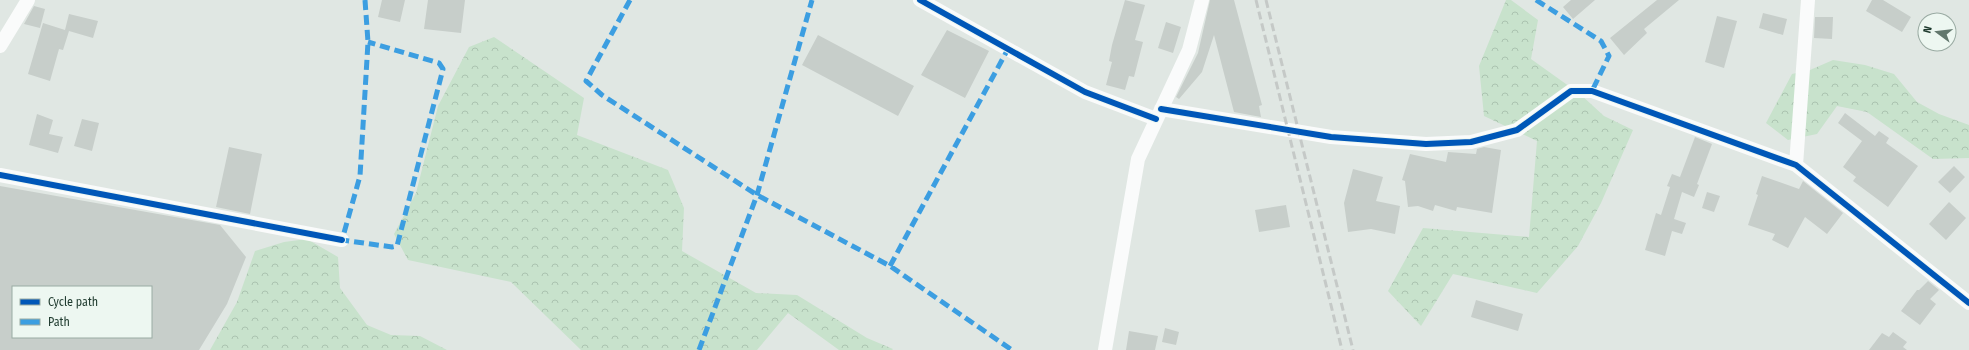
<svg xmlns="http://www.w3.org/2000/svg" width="1969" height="350" viewBox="0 0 1969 350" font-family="'Fira Sans Condensed',sans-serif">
<defs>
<pattern id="forest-crowns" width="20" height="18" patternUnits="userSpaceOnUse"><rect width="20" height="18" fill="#c8e2cc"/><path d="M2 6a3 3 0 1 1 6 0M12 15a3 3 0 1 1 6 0" fill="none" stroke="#abc3b0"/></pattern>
</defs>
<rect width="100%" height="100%" fill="#e0e7e3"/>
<!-- forest -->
<path fill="url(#forest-crowns)" d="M 1506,0 L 1511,0 L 1538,20 L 1531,59 L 1580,94 L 1604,116 L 1633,130 L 1601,203 L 1578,246 L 1537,293 L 1453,274 L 1421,326 L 1388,291 L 1423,228 L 1529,237 L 1537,141 L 1484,116 L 1479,66 Z
M 494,37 L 584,98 L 577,135 L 668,170 L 684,208 L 682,251 L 756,293 L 797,295 L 867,338 L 893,349 L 892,350 L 839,350 L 788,313 L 757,350 L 581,350 L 511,282 L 408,260 L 394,234 L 416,193 L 438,106 L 469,47 Z
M 1833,60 L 1865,65 L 1894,74 L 1917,102 L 1939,114 L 1969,125 L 1969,158 L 1933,159 L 1867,112 L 1837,106 L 1817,134 L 1788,140 L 1766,123 L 1792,74 L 1810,70 Z
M 307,239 L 338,257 L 340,288 L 367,325 L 391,335 L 420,336 L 447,350 L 210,350 L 237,302 L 255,251 L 284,242 Z"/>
<!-- building -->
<path fill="#c7ceca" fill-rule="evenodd" d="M 382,0 L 405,0 L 400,22 L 378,17 Z
M 428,0 L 465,0 L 461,33 L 424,29 Z
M 1125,0 L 1145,5 L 1135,40 L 1143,42 L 1134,77 L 1129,76 L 1125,90 L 1106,85 L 1112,62 L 1109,61 L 1112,45 Z
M 1210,0 L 1234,0 L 1262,105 L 1259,106 L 1261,117 L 1234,112 L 1214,35 L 1202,72 L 1179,99 L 1176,97 L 1198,53 Z
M 1571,0 L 1595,0 L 1573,19 L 1563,7 Z
M 1657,0 L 1679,0 L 1644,29 L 1647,33 L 1624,55 L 1610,38 Z
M 1872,0 L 1883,0 L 1911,17 L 1902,32 L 1866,11 Z
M 34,6 L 45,9 L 40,28 L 24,24 Z
M 1763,13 L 1787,19 L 1783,35 L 1759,28 Z
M 69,14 L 98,21 L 93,38 L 69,31 L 63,50 L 59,49 L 50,81 L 28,74 L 43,23 L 65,30 Z
M 1717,16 L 1737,21 L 1724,68 L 1705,62 Z
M 1815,17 L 1833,17 L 1832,39 L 1814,38 Z
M 1166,22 L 1181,27 L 1173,53 L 1158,48 Z
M 947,30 L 989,51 L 965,98 L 921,75 Z
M 818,35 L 914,86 L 898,116 L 802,65 Z
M 1845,113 L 1875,136 L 1879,131 L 1889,138 L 1886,143 L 1918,166 L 1888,207 L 1853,181 L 1856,177 L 1843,167 L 1862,141 L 1838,123 Z
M 37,114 L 53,120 L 49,134 L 63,137 L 58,153 L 29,145 Z
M 82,119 L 99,123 L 92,151 L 74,146 Z
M 1695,137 L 1712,144 L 1697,184 L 1699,185 L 1694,197 L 1682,192 L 1674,219 L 1686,223 L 1682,234 L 1672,231 L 1665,256 L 1645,250 L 1656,213 L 1661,215 L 1670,187 L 1667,186 L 1672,174 L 1680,177 Z
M 229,147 L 262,154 L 250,214 L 216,207 Z
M 1484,147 L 1501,150 L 1492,213 L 1457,207 L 1456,211 L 1435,205 L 1433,211 L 1418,206 L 1408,207 L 1405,181 L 1402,180 L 1410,154 L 1446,162 L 1448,152 L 1476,154 L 1477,149 Z
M 1954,166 L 1965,177 L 1950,193 L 1938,182 Z
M 1353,169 L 1383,177 L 1376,201 L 1400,206 L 1395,234 L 1371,229 L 1348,232 L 1344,203 Z
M 1762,176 L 1799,189 L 1803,181 L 1843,213 L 1827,234 L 1805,217 L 1788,248 L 1772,240 L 1775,234 L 1748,225 L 1758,195 L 1756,194 Z
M 0,186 L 220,225 L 246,257 L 227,304 L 199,350 L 0,350 ZM 13,287 L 151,287 L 151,337 L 13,337 Z
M 1707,192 L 1720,196 L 1714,212 L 1702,208 Z
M 1949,202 L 1966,218 L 1946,240 L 1929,224 Z
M 1286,205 L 1290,227 L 1259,232 L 1255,210 Z
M 1928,281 L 1939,290 L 1930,299 L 1936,304 L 1920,325 L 1901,311 L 1917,290 L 1919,290 Z
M 1476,300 L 1523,314 L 1518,331 L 1471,317 Z
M 1165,328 L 1179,332 L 1176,345 L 1162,342 Z
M 1129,331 L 1158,336 L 1155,350 L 1126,350 Z
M 1893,332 L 1907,342 L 1903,347 L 1907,350 L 1869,350 L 1882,333 L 1889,337 Z"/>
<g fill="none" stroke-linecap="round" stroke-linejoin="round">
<!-- minor -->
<path stroke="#fafbfb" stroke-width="14" d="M 920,0 L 1085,92 L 1156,119
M 0,46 L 28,0
M 1161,109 L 1331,137 L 1426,144 L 1471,142 L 1517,130 L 1571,91 L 1592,91 L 1796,165 L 1969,303
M 1796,165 L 1808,0
M 0,175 L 342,240
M 1105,350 L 1138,159 L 1189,50 L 1202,0"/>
<!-- rail -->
<path stroke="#c5c9c7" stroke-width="3" stroke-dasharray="8 4" stroke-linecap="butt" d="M 1256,0 L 1342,350
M 1266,0 L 1353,350"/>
<!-- quiet -->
<path stroke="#3c9ee1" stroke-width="5" stroke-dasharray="10 5" stroke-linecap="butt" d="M 365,0 L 368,42 L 360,176 L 342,240 L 392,247 L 397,246 L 443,69 L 439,63 L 368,42
M 630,0 L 586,81 L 602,95 L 757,195 L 890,266 L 1012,350
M 1536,0 L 1601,41 L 1609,56 L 1592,91
M 890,266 L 1008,49
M 699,350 L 757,195 L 812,0"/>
<defs>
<path id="cycleway" d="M 920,0 L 1085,92 L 1156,119
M 1161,109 L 1331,137 L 1426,144 L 1471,142 L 1517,130 L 1571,91 L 1592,91 L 1796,165 L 1969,303
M 0,175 L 342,240"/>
</defs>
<!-- cycleway casing -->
<use href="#cycleway" stroke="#edf7f1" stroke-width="8"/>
<!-- cycleway -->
<use href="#cycleway" stroke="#0057b8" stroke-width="6"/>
</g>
<!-- legend -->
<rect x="12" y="286" width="140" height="52" fill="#edf7f1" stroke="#9aaba3"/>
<rect x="20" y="299" width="20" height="6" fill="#0057b8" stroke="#9aaba3"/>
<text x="48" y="306" font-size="12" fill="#1e3a2e">Cycle path</text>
<rect x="20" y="319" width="20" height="6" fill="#3c9ee1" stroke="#9aaba3"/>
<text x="48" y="326" font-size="12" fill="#1e3a2e">Path</text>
<!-- north arrow -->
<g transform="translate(1937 32) rotate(285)"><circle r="19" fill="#edf7f1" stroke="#9aaba3"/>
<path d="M0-3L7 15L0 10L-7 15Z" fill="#62776d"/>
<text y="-6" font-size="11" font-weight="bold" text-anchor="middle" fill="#1e3a2e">N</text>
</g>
</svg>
